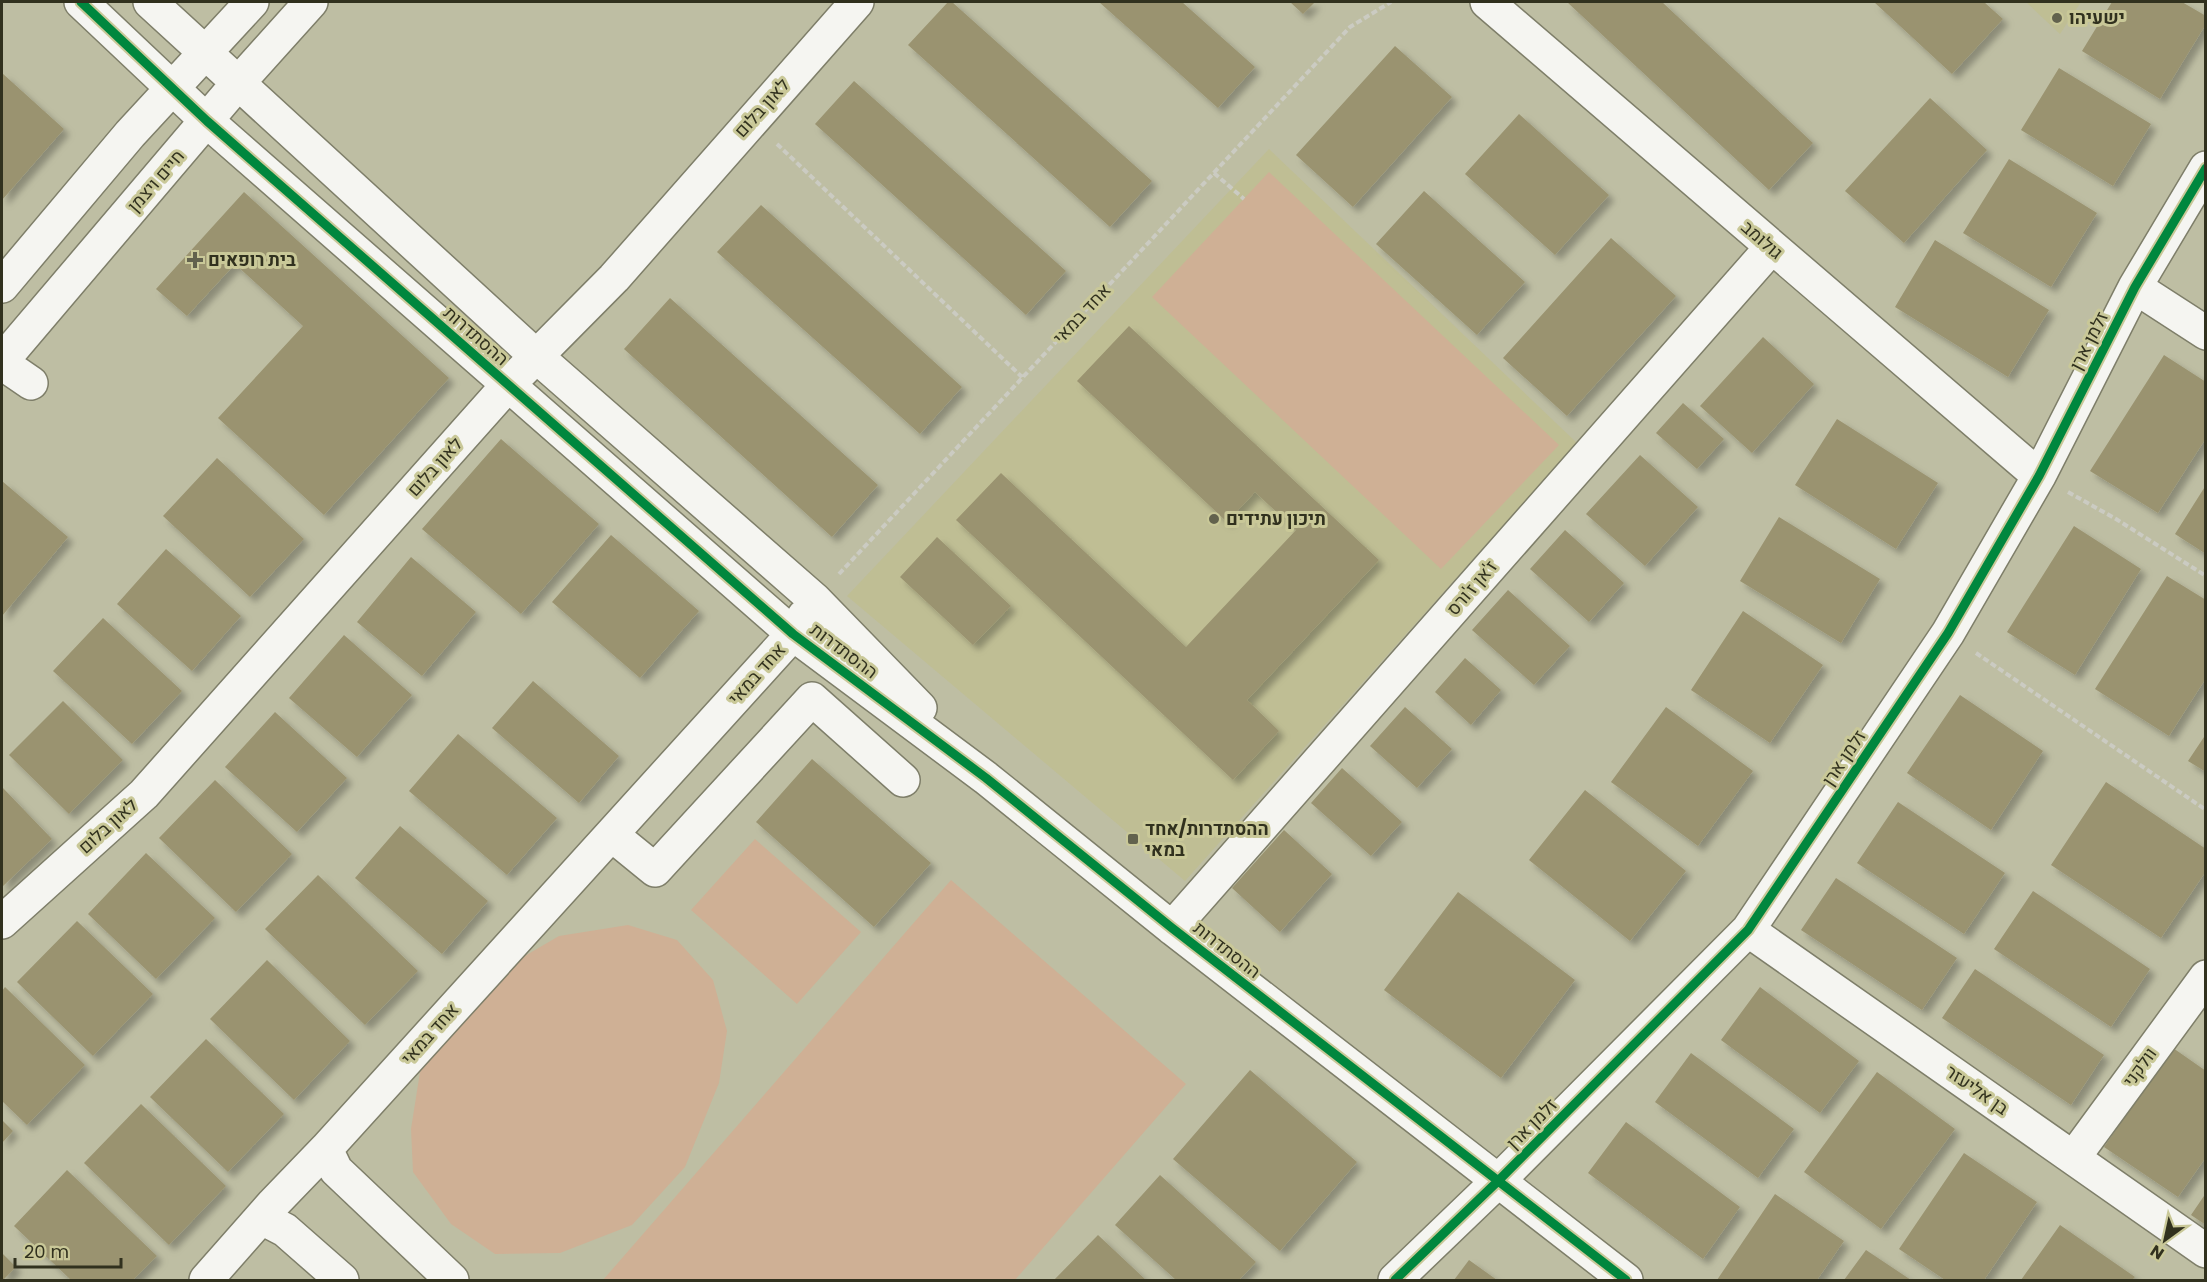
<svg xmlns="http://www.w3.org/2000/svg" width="2207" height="1282" viewBox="0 0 2207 1282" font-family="Poppins,Heebo,sans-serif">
<defs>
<filter id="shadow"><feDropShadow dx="5.5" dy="5.5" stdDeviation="3" flood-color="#0004"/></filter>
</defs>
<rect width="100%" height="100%" fill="#bebea3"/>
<!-- built -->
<path fill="#bfbe94" d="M 2026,2 L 2081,2 L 2060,34 Z
M 1269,149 L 1577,443 L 1185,881 L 847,596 Z"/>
<!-- green -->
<path fill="#cfb095" d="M 1269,172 L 1559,445 L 1441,569 L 1152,297 Z
M 755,839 L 861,932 L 797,1004 L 691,910 Z
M 951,880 L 1186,1084 L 1015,1280 L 603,1280 Z
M 628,925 L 677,940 L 713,980 L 727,1031 L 719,1083 L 685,1167 L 632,1225 L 560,1253 L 495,1254 L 451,1224 L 413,1172 L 411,1129 L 420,1072 L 442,1025 L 504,968 L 559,936 Z"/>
<!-- building -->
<path fill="#9a9370" filter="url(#shadow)" d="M 948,2 L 952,2 L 1152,181 L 1110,227 L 908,45 Z
M 1099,2 L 1182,2 L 1255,67 L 1218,108 Z
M 1290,2 L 1315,2 L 1303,14 Z
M 1567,2 L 1662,2 L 1813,143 L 1769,190 Z
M 1874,2 L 1984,2 L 2003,19 L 1952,74 Z
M 2112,2 L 2182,2 L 2206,16 L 2206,24 L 2160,99 L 2082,51 Z
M 1395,46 L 1452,97 L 1353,207 L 1296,155 Z
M 2059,68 L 2151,124 L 2113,186 L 2021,130 Z
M 2,73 L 64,129 L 2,200 Z
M 854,81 L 1066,271 L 1026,315 L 815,124 Z
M 1930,98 L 1987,150 L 1904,243 L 1845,191 Z
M 1519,114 L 1609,195 L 1555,255 L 1465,174 Z
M 2009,159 L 2097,213 L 2051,287 L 1963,233 Z
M 1424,191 L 1525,282 L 1477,335 L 1376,244 Z
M 244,192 L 449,378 L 324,515 L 218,418 L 303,326 L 235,264 L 187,316 L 156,289 Z
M 761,205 L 962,387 L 920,434 L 717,252 Z
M 1611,238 L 1676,296 L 1567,416 L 1503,358 Z
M 1935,240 L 2049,310 L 2008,377 L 1895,307 Z
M 670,298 L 878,485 L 832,537 L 624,349 Z
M 1129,326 L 1379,560 L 1247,700 L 1279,731 L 1233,780 L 956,520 L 1001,473 L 1186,647 L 1296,530 L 1255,492 L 1227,522 L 1077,381 Z
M 1763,337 L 1814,384 L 1752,453 L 1700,406 Z
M 2164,355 L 2206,382 L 2206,438 L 2158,513 L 2090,471 Z
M 1683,403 L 1724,439 L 1697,469 L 1656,433 Z
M 1837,419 L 1938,483 L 1896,549 L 1795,485 Z
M 501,439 L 599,524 L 521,614 L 422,529 Z
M 1640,455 L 1698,507 L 1645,566 L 1586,514 Z
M 217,458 L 304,539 L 250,597 L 163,516 Z
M 2,481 L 68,537 L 2,616 Z
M 2206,485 L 2206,554 L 2175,534 Z
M 1779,517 L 1880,579 L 1841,643 L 1740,581 Z
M 2074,526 L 2141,569 L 2075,675 L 2007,632 Z
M 1565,530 L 1624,583 L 1589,622 L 1530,569 Z
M 611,535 L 699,611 L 640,678 L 552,602 Z
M 937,537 L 1011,606 L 973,645 L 900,577 Z
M 166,549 L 241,616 L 192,671 L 117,604 Z
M 411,557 L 476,612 L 422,676 L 357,622 Z
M 2167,576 L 2206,600 L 2206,678 L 2169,736 L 2095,689 Z
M 1508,590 L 1570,646 L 1534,685 L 1472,630 Z
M 1743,611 L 1823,665 L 1770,743 L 1691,690 Z
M 103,618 L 182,691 L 132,744 L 53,671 Z
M 344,635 L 412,695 L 357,757 L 289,698 Z
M 1465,658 L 1501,690 L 1471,725 L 1435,692 Z
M 533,681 L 619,756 L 579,803 L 492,728 Z
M 1960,695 L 2043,751 L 1991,830 L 1907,773 Z
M 63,701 L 123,760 L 69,814 L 9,755 Z
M 1405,707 L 1452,749 L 1417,788 L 1370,746 Z
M 1666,707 L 1753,771 L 1698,846 L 1611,782 Z
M 275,712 L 347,778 L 297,832 L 225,767 Z
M 458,734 L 557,818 L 507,875 L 409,791 Z
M 2206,734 L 2206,772 L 2188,761 Z
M 812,759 L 931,863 L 874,927 L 756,822 Z
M 1342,768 L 1402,822 L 1371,856 L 1311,803 Z
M 215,780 L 292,854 L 236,912 L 159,838 Z
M 2106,782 L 2206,849 L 2206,871 L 2161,938 L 2051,865 Z
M 2,787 L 52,839 L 2,887 Z
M 1585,790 L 1686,871 L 1630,941 L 1529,860 Z
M 1898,802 L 2005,873 L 1964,934 L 1857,863 Z
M 400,826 L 488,901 L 442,954 L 355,878 Z
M 1284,830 L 1332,874 L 1280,932 L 1232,888 Z
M 146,853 L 215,918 L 156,979 L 88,914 Z
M 318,875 L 418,971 L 365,1025 L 265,929 Z
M 1836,878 L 1957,958 L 1922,1010 L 1801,930 Z
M 2033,891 L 2150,969 L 2111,1027 L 1994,949 Z
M 1458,892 L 1575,980 L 1501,1078 L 1384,990 Z
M 77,921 L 153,994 L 93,1056 L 17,982 Z
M 267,960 L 350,1041 L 294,1100 L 210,1019 Z
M 1975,969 L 2104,1055 L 2071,1105 L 1942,1018 Z
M 5,987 L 85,1065 L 27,1125 L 2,1101 L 2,991 Z
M 1760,987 L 1859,1061 L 1820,1113 L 1721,1040 Z
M 206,1039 L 284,1114 L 228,1172 L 150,1097 Z
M 2173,1048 L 2206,1071 L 2206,1157 L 2178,1197 L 2104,1147 Z
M 1691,1053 L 1794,1129 L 1758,1178 L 1655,1102 Z
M 1250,1070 L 1357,1162 L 1280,1251 L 1173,1159 Z
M 1877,1072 L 1955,1129 L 1881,1229 L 1804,1172 Z
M 141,1104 L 226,1186 L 169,1245 L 84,1163 Z
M 2,1120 L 13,1131 L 2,1143 Z
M 1626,1122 L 1740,1207 L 1703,1259 L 1588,1173 Z
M 1964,1153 L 2037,1202 L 1984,1280 L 1945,1280 L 1899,1249 Z
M 67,1170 L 157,1256 L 133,1280 L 71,1280 L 14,1226 Z
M 1160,1175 L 1256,1262 L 1239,1280 L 1176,1280 L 1115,1225 Z
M 2206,1193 L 2206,1225 L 2191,1215 Z
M 1775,1194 L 1844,1241 L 1817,1280 L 1717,1280 Z
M 2060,1225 L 2135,1277 L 2132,1280 L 2021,1280 Z
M 1098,1235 L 1146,1280 L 1054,1280 Z
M 1866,1250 L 1911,1280 L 1844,1280 Z
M 2,1253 L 16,1267 L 3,1280 L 2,1280 Z
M 1469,1260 L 1497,1280 L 1454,1280 Z"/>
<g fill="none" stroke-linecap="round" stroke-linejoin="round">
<defs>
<path id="minor" d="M 81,2 L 207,121 L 793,634 L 986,778 L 1172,928 L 1626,1280
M 150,2 L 536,356 L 815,600 L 920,708
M 1487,2 L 2039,476
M 2,286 L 130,134 L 252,2
M 2135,287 L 2206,333
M 2,361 L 239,82 L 311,2
M 2,363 L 31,383
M 612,835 L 655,870 L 812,699 L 903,780
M 2,922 L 144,794 L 507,386 L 614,278 L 857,2
M 1172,928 L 1771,248
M 1748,930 L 2206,1251
M 326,1149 L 336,1170 L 452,1280
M 2074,1157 L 2206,977
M 262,1218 L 285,1230 L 342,1280
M 206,1280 L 273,1204 L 326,1149 L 793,634 L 804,616
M 1395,1280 L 1497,1182 L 1748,930 L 1948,633 L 2039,476 L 2135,287 L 2206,168"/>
</defs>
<!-- minor casing -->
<use href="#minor" stroke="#7e7e69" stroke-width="36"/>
<!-- path -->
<path stroke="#cbcbc2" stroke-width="4" stroke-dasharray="6 3" stroke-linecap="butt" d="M 777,144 L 1022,377
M 1214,173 L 1244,199
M 2068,492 L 2116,519 L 2206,576
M 839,574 L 1350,27 L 1391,2
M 1976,653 L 2206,810"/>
<!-- minor -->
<use href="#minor" stroke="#f5f5f1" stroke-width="33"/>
<defs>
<path id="cycleway" d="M 81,2 L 207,121 L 793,634 L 986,778 L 1172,928 L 1626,1280
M 1395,1280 L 1497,1182 L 1748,930 L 1948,633 L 2039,476 L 2135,287 L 2206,168"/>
</defs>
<!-- cycleway casing -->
<use href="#cycleway" stroke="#c9c898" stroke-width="13"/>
<!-- cycleway -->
<use href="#cycleway" stroke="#00873e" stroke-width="9"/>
</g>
<!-- markers -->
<g fill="#62624d" stroke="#c9c898" stroke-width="2">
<circle cx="2057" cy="18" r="6"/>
<path d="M192 251h6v6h6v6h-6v6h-6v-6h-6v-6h6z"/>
<circle cx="1214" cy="519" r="6"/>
<rect x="1127" y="833" width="12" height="12" rx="3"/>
</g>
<g text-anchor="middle" stroke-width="6" stroke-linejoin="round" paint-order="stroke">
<!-- poi labels -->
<g font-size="18" font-weight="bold" fill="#31311e" stroke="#c9c898" text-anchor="start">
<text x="2069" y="24">ישעיהו</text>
<text x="208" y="266">בית רופאים</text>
<text x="1226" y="525">תיכון עתידים</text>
<text x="1145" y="835">ההסתדרות/אחד<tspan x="1145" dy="21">במאי</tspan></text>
</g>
<!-- street labels -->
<g font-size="18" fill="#31311e" stroke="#c9c898">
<text transform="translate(762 108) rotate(-48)" y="6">לאון בלום</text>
<text transform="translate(156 181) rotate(-49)" y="6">חיים ויצמן</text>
<text transform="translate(1762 240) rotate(41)" y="6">גולומב</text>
<text transform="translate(1082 314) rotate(-47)" y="6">אחד במאי</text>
<text transform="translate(476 336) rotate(41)" y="6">ההסתדרות</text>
<text transform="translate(2089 341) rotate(-63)" y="6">זלמן ארן</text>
<text transform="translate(435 467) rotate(-48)" y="6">לאון בלום</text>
<text transform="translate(1472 588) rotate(-49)" y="6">ז'אן ז'ורס</text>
<text transform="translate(844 651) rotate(37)" y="6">ההסתדרות</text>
<text transform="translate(757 674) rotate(-48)" y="6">אחד במאי</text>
<text transform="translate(1844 758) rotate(-56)" y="6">זלמן ארן</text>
<text transform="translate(108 826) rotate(-42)" y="6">לאון בלום</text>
<text transform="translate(1227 950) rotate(38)" y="6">ההסתדרות</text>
<text transform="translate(430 1034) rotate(-48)" y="6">אחד במאי</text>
<text transform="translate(2140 1067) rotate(-54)" y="6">וולקני</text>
<text transform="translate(1977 1090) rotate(35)" y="6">בן אליעזר</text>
<text transform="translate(1532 1124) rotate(-45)" y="6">זלמן ארן</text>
</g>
</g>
<!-- border -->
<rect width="2207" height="1282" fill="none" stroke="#31311e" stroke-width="6"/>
<!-- north arrow -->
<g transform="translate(2165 1240) rotate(213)" stroke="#c9c898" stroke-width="4.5" paint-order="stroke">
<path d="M0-4.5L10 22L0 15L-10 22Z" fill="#31311e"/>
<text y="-9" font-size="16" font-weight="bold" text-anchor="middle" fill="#31311e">N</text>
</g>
<!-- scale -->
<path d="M15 1258v9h106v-9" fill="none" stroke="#31311e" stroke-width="3"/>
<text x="24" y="1258" font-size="18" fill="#31311e" stroke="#c9c898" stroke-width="4.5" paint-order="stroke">20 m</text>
</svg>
